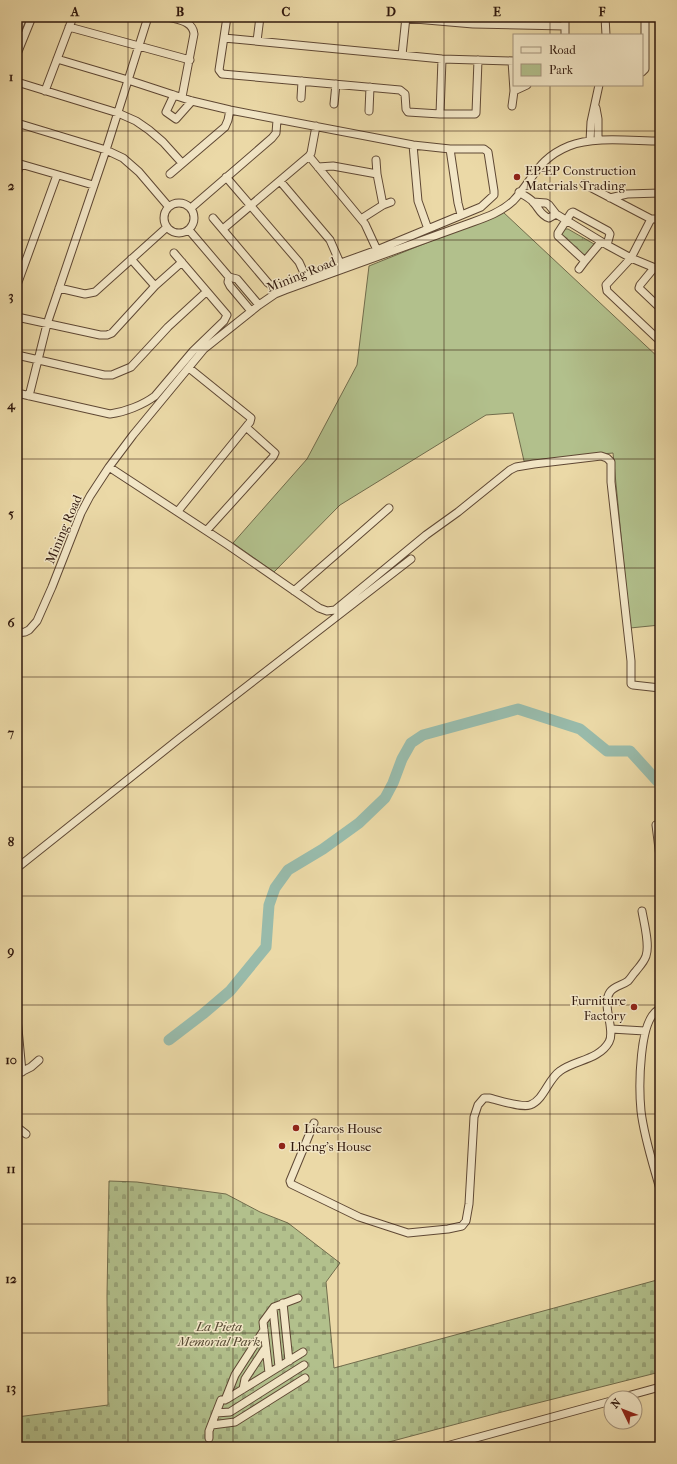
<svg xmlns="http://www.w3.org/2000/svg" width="677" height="1464" viewBox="0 0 677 1464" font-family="'IM FELL French Canon',serif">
<defs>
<pattern id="cemetery-stones" width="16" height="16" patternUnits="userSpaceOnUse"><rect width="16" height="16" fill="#b2c08c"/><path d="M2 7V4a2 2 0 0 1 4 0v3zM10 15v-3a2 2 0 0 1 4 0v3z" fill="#99a478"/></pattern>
<pattern id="park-crowns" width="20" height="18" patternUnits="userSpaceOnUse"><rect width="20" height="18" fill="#b2c08c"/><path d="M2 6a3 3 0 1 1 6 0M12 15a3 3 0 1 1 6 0" fill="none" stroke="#99a478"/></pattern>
</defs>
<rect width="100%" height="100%" fill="#ebd9a7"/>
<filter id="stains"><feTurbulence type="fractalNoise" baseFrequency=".005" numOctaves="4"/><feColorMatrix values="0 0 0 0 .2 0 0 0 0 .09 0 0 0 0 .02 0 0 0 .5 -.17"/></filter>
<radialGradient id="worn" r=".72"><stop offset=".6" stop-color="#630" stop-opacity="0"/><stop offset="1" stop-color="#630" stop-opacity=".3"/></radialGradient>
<!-- green -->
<path fill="#b2c08c" stroke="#716c4c" d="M 503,212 L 660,359 L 660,625 L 630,628 L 613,453 L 524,461 L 513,413 L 486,415 L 340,505 L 274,572 L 233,543 L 307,459 L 357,365 L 369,266 Z"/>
<!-- cemetery -->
<path fill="url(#cemetery-stones)" stroke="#716c4c" d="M 109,1181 L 137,1182 L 226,1194 L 260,1212 L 288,1223 L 340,1263 L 326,1282 L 334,1368 L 657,1280 L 660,1289 L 660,1372 L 498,1413 L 370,1447 L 17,1447 L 17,1417 L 108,1405 L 107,1296 Z"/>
<!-- park -->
<path fill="url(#park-crowns)" stroke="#716c4c" d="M 564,229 L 568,229 L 594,244 L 595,246 L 585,257 L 558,235 Z"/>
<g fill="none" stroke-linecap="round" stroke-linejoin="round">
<!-- river -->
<path stroke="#98baaa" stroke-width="11" d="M 169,1040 L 203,1014 L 230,991 L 266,947 L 269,905 L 275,888 L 288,870 L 323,849 L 359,823 L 385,798 L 393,783 L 402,759 L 411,743 L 423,735 L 518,709 L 580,729 L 607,751 L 630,751 L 660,784"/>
<defs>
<path id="minor" d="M 168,17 C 178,20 193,21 194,34 L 182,97
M 227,17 L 219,70 L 222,74 L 400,90 L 405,94 L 406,109 L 408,112 L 440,114
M 392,17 L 473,24 L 565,26
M 565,17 L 565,35
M 605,17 L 606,35
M 69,27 L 190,60
M 17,32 L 23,17
M 224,38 L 442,59 L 514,61
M 257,41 L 260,17
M 17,54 L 32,17
M 402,55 L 406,17
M 57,59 L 128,80 L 192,101 L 230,110 L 413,145 L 450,149 L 484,149 L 488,152 L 494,191 L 494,195 L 481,207 L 377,250 L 277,286 L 272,286 L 268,283 L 213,218
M 442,59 L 440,114 L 475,114 L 476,113 L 478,60
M 512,61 L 514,91 L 527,85
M 642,72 L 645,69 L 645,17
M 17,82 L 118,113 L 136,121 L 149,130 L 163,142 L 182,163
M 45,91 L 73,17
M 174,95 L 166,112 L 176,119 L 192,101
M 301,98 L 302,81
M 334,104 L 336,84
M 512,106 L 514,91
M 596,108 L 598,119 L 598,140
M 369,111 L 370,87
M 17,123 L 106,150 L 123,158 L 139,172 L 168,206
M 590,141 L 591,122 L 599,85
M 413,145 L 418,201 L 428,229
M 450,149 L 458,203 L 461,215
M 309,156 L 365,224 L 377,250
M 376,160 L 377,174 L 383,205
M 17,163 L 93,185
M 318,167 L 333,166 L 377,174
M 17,174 L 20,164
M 170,174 L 225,127 L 228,120 L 230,110
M 226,177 L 299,262 L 305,275
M 280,181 L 330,240 L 340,263
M 584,184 L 651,219 L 631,258 L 606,285 L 607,291 L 660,341
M 519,192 C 523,195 530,198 533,202 C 539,208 540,215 549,218 L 556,214
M 610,198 L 627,194 L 660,193
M 533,202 L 546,203 L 549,205 L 556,214 L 607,245 L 631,258 L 660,270
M164 218a15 15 0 1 1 30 0a15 15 0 1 1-30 0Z
M 191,208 L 272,138 L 276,133 L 277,120
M 361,219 L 383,205 L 391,202
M 651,219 L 660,219
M 223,229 L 309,156 L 311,153 L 316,126
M 189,230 L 229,277 L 237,279 L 259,305
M 601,242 L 585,261 L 558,236 L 558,233 L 571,213 L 573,212 L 608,231 L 610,234 L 607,245
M 131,259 L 155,286
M 654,268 L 640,285 L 639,288 L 660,308
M 579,269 L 585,261
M 229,277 L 228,282 L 230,286 L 251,311
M 17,285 L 57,175
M 59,288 L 85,294 L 95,292 L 166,228
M 17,317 L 100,335 L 107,335 L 112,333 L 155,286 L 182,262
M 17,355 L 104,375 L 112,375 L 131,367 L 168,327 L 206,292
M 17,393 L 110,414 C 125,412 143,405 155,396 L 193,351 L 224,321 L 227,315 L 174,253
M 29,396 L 47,324 L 106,150 L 148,17
M 109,467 L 228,545 L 319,608 L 327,611 L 335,610 L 426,535 L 458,512 L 510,470 L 516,467 L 534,464 L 601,456 L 607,458 L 611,462 L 611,482 L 631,661 L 631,684 L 633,685 L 660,688
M 178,511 L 246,427 L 250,422 L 251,418 L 189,368
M 207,530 L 273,457 L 275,453 L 246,427
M 294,591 L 389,508
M 17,633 L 25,632 L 29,630 L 37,621 L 52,587 L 81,513 L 90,496 L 109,467 L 133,435 L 204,349 L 259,305 L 275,294 L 285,290 L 473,222 C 487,217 501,212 513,201 C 534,179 537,159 569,146 C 593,136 633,141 660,141
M 656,825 L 660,857
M 17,868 L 180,738 L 411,559
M 660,1009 C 638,1017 639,1090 641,1111 C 644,1137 653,1164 660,1189
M 17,1018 L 22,1072
M 611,1029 L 645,1031
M 17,1074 L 31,1067 L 39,1060
M 314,1123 L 290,1181 L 291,1184 L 359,1217 L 408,1233 L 448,1229 L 462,1226 L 466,1221 L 469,1204 L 474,1117 L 478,1105 L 484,1098 L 489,1098 C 498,1100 521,1108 530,1105 C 544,1100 548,1079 560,1071 C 574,1060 599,1060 609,1042 C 616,1030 601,1005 610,992 C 614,986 623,985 628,981 C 631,978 633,974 636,971 C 639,967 644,962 646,956 C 650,945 644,923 642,911
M 17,1127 L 26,1134
M 283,1303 L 289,1361
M 273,1309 L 279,1367
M 269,1373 L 263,1322 L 274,1307 L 298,1298
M 243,1389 L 245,1379 L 264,1350 L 266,1348
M 620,1398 L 660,1387
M 225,1400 L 235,1375 L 264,1330
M 216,1413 L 230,1412 L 304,1365
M 212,1425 L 235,1422 L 305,1378
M 209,1438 L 209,1431 L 221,1400 L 227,1399 L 303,1352
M 443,1447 L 611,1401"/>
</defs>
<!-- minor casing -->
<use href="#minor" stroke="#5f4834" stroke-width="9"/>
<!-- minor -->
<use href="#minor" stroke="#f2e6c6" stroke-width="7"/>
</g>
<!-- grid -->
<path fill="none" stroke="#30180d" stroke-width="1" stroke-opacity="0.55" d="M 128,17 L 128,1447M 233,17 L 233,1447M 338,17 L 338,1447M 444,17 L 444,1447M 550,17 L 550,35M 550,85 L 550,1447M 17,131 L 660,131M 17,240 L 660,240M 17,350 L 660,350M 17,459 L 660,459M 17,568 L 660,568M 17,677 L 660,677M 17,787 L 660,787M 17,896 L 660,896M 17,1005 L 660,1005M 17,1114 L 660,1114M 17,1224 L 660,1224M 17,1333 L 660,1333"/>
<!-- markers -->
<g fill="#8f2418" stroke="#f2e6c6" stroke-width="1.5">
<circle cx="517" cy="177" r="4"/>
<circle cx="634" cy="1007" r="4"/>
<circle cx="296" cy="1128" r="4"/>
<circle cx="282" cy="1146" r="4"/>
</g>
<g text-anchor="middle" stroke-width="3" stroke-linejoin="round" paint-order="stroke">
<!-- poi labels -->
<g font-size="13" fill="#30180d" stroke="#f2e6c6" text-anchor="start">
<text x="525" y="175">EP-EP Construction<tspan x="525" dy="15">Materials Trading</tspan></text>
<text x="626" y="1005" text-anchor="end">Furniture<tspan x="626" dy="15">Factory</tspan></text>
<text x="304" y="1133">Licaros House</text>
<text x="290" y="1151">Lheng's House</text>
</g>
<!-- street labels -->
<g font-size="13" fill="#30180d" stroke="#f2e6c6">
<text transform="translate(301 274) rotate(-22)" y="5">Mining Road</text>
<text transform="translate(63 529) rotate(-67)" y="5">Mining Road</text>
</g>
<!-- park labels -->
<g font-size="13" font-style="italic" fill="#574a33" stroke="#f2e6c6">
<text x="219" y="1331">La Pieta<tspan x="219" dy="15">Memorial Park</tspan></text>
</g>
</g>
<!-- margin -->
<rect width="677" height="1464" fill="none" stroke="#ebd9a7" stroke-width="44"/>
<!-- legend -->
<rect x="513" y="34" width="130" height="52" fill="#f2e6c6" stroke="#a4947c"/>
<rect x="521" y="47" width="20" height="6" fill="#f2e6c6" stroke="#a4947c"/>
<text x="549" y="54" font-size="12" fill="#30180d">Road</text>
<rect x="521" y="64" width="20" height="12" fill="#b2c08c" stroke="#a4947c"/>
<text x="549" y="74" font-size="12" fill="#30180d">Park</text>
<!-- north arrow -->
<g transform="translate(623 1410) rotate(313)"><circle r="19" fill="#f2e6c6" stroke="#a4947c"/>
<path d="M0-3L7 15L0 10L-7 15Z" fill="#8f2418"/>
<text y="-6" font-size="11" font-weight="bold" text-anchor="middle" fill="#30180d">N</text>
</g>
<rect x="22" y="22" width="633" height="1420" fill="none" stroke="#30180d" stroke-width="1.5"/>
<g font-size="13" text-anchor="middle" font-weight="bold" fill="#30180d">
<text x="75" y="16">A</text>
<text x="180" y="16">B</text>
<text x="286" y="16">C</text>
<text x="391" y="16">D</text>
<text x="497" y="16">E</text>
<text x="602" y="16">F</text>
<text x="11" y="81">1</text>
<text x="11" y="190">2</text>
<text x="11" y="300">3</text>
<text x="11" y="409">4</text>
<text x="11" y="518">5</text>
<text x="11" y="627">6</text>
<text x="11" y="737">7</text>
<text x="11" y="846">8</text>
<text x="11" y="955">9</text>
<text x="11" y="1064">10</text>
<text x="11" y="1173">11</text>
<text x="11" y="1283">12</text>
<text x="11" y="1392">13</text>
</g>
<rect width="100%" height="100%" filter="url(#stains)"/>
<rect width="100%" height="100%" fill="url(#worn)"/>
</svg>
